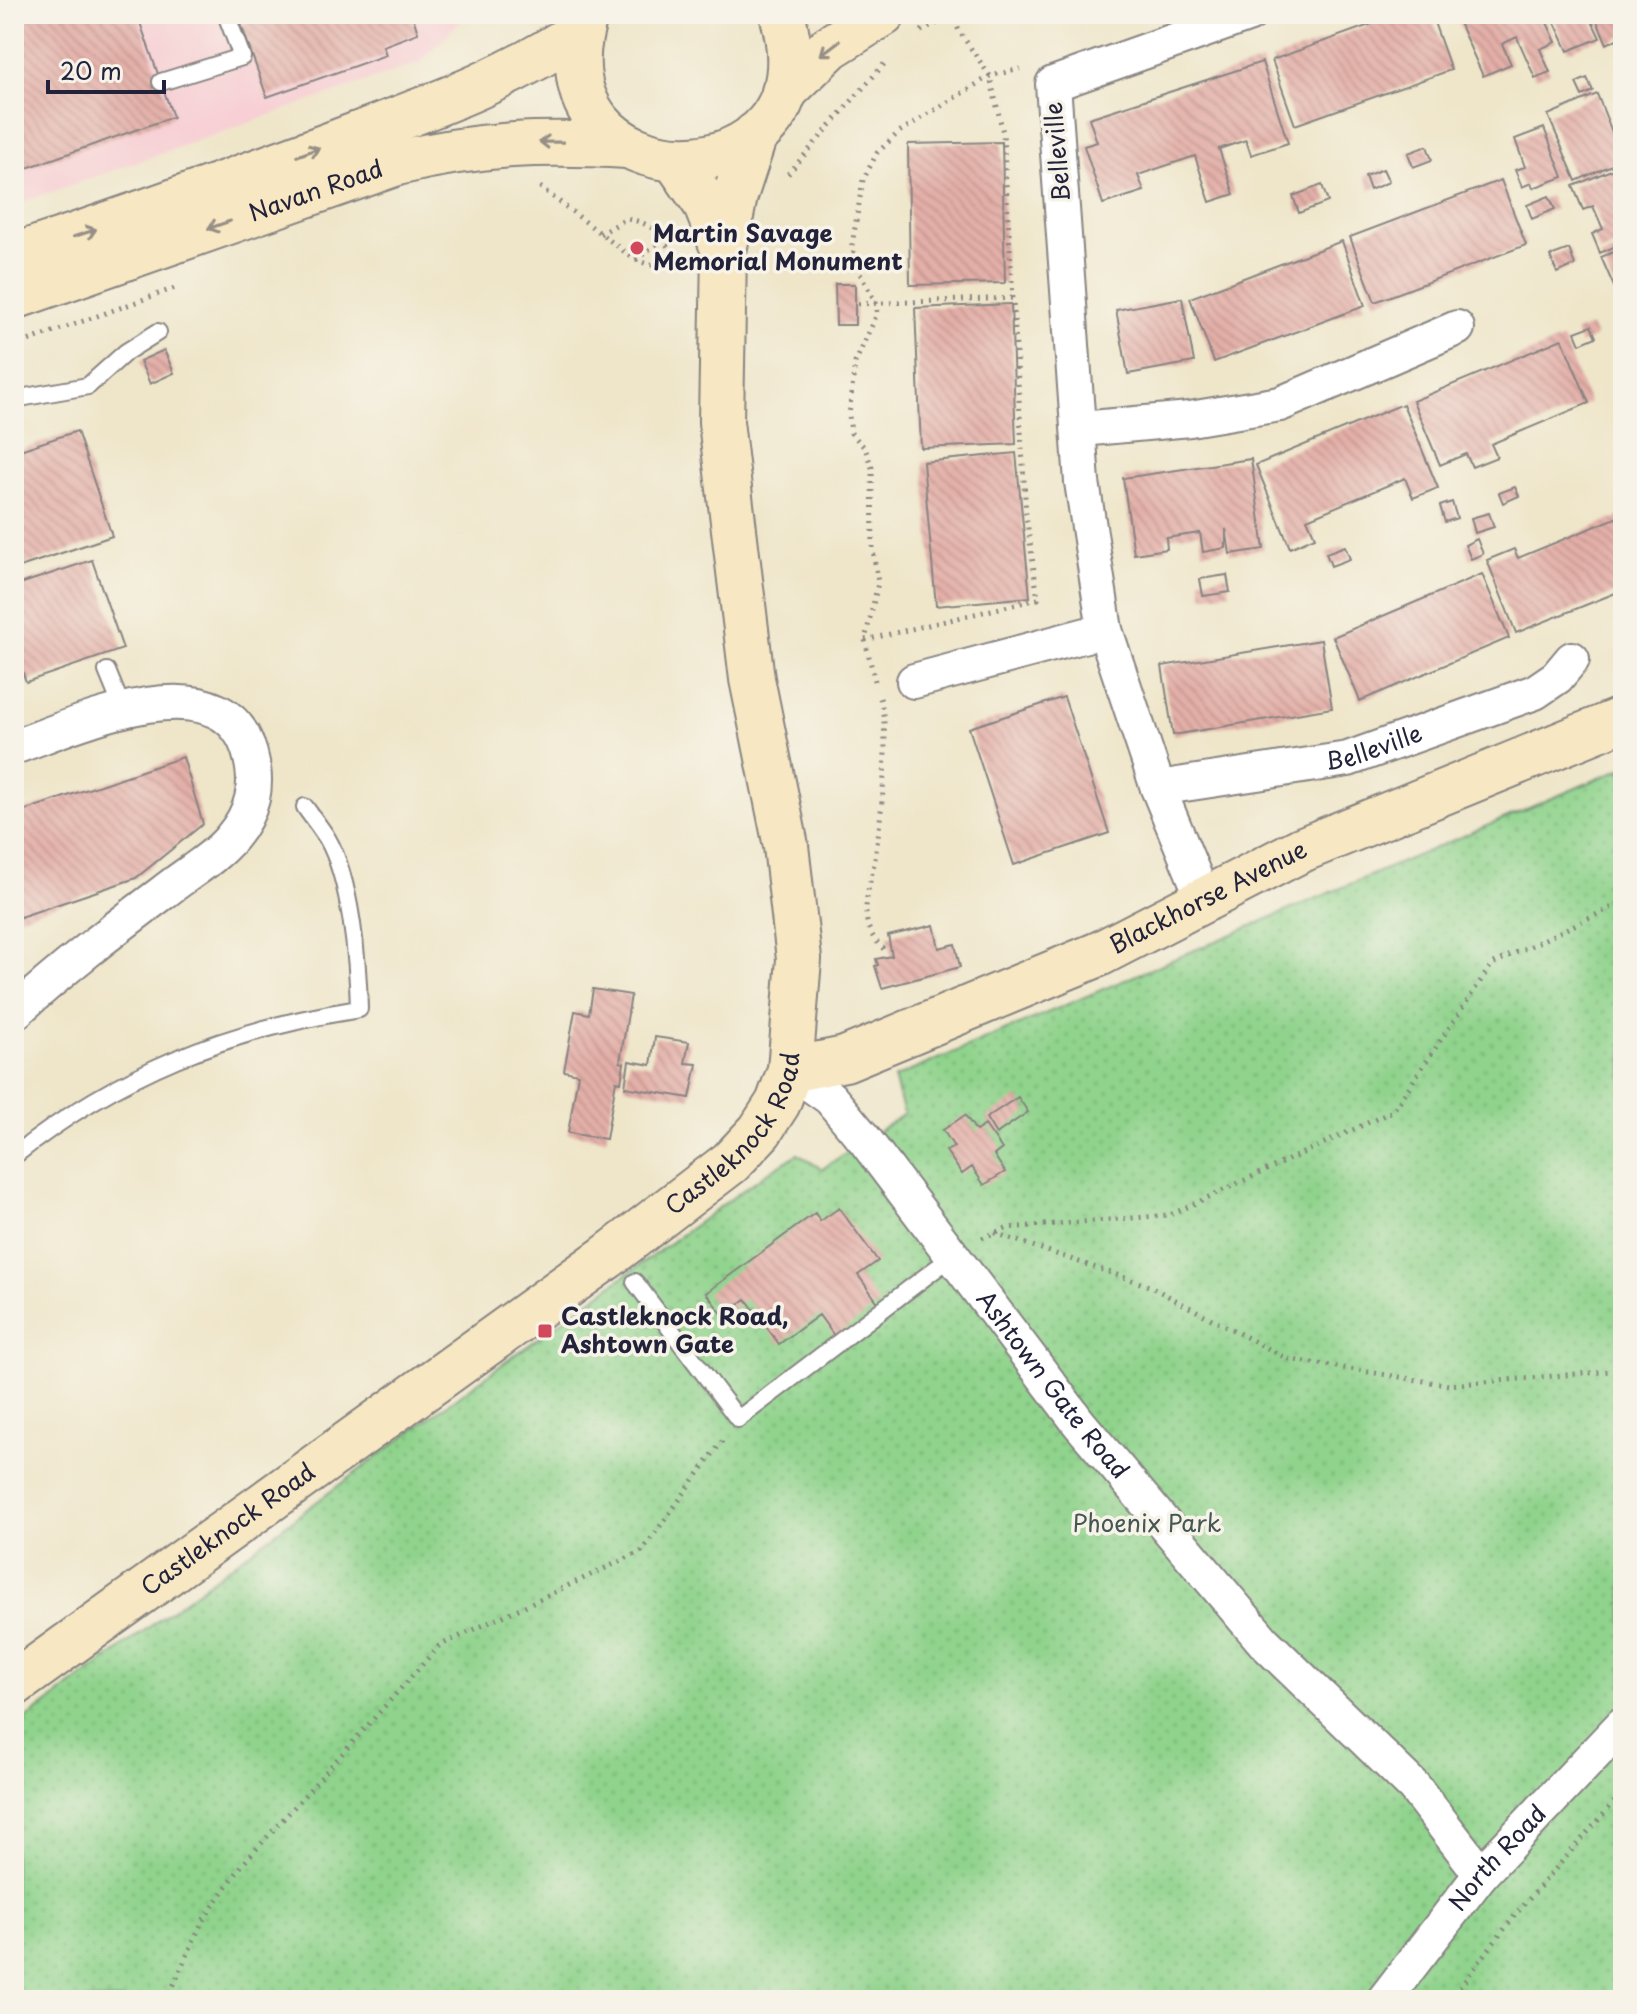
<svg xmlns="http://www.w3.org/2000/svg" width="1637" height="2014" viewBox="0 0 1637 2014" font-family="'Playpen Sans',sans-serif">
<defs>
<pattern id="park-dots" width="8" height="8" patternUnits="userSpaceOnUse" patternTransform="scale(2)"><rect width="8" height="8" fill="#8fd38c"/><path d="M2 2h.1M6 6h.1" fill="none" stroke="#7bb57a" stroke-width="1.8" stroke-linecap="round"/></pattern>
<pattern id="building-back-hatch" width="6" height="6" patternUnits="userSpaceOnUse" patternTransform="scale(2)"><rect width="6" height="6" fill="#e3afa7"/><path d="M-1 5l2 2M0 0l6 6M5-1l2 2" fill="none" stroke="#c29691"/></pattern>
</defs>
<rect width="100%" height="100%" fill="#f7f3e8"/>
<filter id="ink" filterUnits="userSpaceOnUse"><feTurbulence type="fractalNoise" baseFrequency=".0125" numOctaves="2"/><feDisplacementMap in="SourceGraphic" scale="16" xChannelSelector="R" yChannelSelector="G"/><feConvolveMatrix kernelMatrix="1 2 1 2 8 2 1 2 1" color-interpolation-filters="sRGB"/></filter>
<filter id="wash" filterUnits="userSpaceOnUse"><feTurbulence type="fractalNoise" baseFrequency=".006" numOctaves="4" result="noise"/><feDisplacementMap in="SourceGraphic" scale="32" xChannelSelector="R" yChannelSelector="G"/><feGaussianBlur stdDeviation="1.8" result="paint"/><feColorMatrix in="noise" values="0 0 0 0 0 0 0 0 0 0 0 0 0 0 0 0 0 1.4 0 .05"/><feComposite in="paint" operator="in"/></filter>
<g filter="url(#wash)">
<rect width="100%" height="100%" fill="#efe6ca"/>
<!-- built -->
<path fill="#f7cfd4" d="M 14,14 L 467,14 L 419,63 L 14,205 Z"/>
<!-- park -->
<path fill="url(#park-dots)" stroke="#587a64" stroke-width="2" d="M 1623,768 L 1623,2000 L 14,2000 L 14,1728 L 457,1397 L 764,1175 L 798,1154 L 822,1169 L 904,1114 L 894,1078 Z"/>
<g id="blocks">
<!-- building -->
<path fill="url(#building-back-hatch)" d="M 14,14 L 137,14 L 173,117 L 24,169 L 16,145 L 24,142 L 14,112 Z
M 270,14 L 412,14 L 418,33 L 383,46 L 386,55 L 267,97 L 241,24 Z
M 1400,14 L 1431,14 L 1451,70 L 1295,125 L 1272,60 Z
M 1455,14 L 1543,14 L 1556,42 L 1540,49 L 1550,72 L 1535,78 L 1517,37 L 1502,44 L 1511,64 L 1483,76 Z
M 1551,14 L 1623,14 L 1623,36 L 1607,44 L 1594,14 L 1590,17 L 1600,38 L 1568,51 Z
M 1262,62 L 1288,143 L 1251,155 L 1246,140 L 1219,149 L 1234,194 L 1210,202 L 1195,156 L 1138,175 L 1144,191 L 1103,204 L 1084,146 L 1097,142 L 1089,118 Z
M 1587,78 L 1593,91 L 1582,96 L 1576,83 Z
M 1597,94 L 1623,160 L 1576,181 L 1548,115 Z
M 1544,128 L 1563,177 L 1533,188 L 1531,183 L 1522,187 L 1515,170 L 1525,167 L 1515,139 Z
M 1002,142 L 1005,283 L 910,285 L 908,144 Z
M 1427,146 L 1432,160 L 1413,167 L 1408,153 Z
M 1623,165 L 1623,243 L 1600,253 L 1592,234 L 1603,229 L 1593,206 L 1583,210 L 1573,186 Z
M 1383,169 L 1389,182 L 1370,190 L 1365,176 Z
M 1501,180 L 1526,245 L 1375,302 L 1350,237 Z
M 1322,185 L 1328,202 L 1299,213 L 1293,196 Z
M 1549,196 L 1555,209 L 1532,219 L 1527,205 Z
M 1342,241 L 1365,306 L 1214,362 L 1190,298 Z
M 1623,248 L 1623,286 L 1615,289 L 1601,257 Z
M 1569,249 L 1575,265 L 1557,273 L 1550,256 Z
M 835,284 L 855,284 L 855,325 L 836,325 Z
M 1182,298 L 1194,362 L 1128,374 L 1116,310 Z
M 1011,304 L 1016,444 L 921,448 L 915,308 Z
M 1591,326 L 1596,337 L 1580,344 L 1575,332 Z
M 1562,339 L 1589,403 L 1491,444 L 1497,457 L 1472,467 L 1466,454 L 1440,465 L 1413,401 Z
M 164,350 L 174,373 L 150,384 L 140,361 Z
M 1403,404 L 1438,488 L 1413,498 L 1405,478 L 1307,519 L 1315,537 L 1290,548 L 1256,465 Z
M 77,431 L 112,536 L 14,569 L 14,452 Z
M 1016,453 L 1030,597 L 936,606 L 923,462 Z
M 1251,459 L 1264,549 L 1230,554 L 1226,529 L 1226,548 L 1203,552 L 1200,533 L 1166,538 L 1167,549 L 1134,554 L 1123,478 Z
M 1515,487 L 1519,496 L 1503,503 L 1499,493 Z
M 1452,502 L 1457,518 L 1445,522 L 1440,506 Z
M 1489,513 L 1494,527 L 1475,533 L 1471,518 Z
M 1623,515 L 1623,590 L 1516,633 L 1487,560 L 1514,549 L 1518,558 Z
M 1477,539 L 1483,554 L 1471,559 L 1465,545 Z
M 1345,546 L 1350,559 L 1331,566 L 1326,553 Z
M 92,560 L 123,649 L 26,682 L 14,647 L 14,586 Z
M 1482,574 L 1509,638 L 1360,701 L 1333,637 Z
M 1227,575 L 1230,592 L 1203,596 L 1200,579 Z
M 1321,640 L 1332,708 L 1173,735 L 1162,666 Z
M 1064,697 L 1109,833 L 1014,865 L 969,728 Z
M 183,757 L 203,824 L 136,878 L 14,919 L 14,814 Z
M 934,925 L 939,948 L 955,944 L 960,967 L 882,988 L 875,966 L 878,965 L 876,959 L 892,956 L 888,936 Z
M 593,989 L 631,995 L 620,1062 L 624,1063 L 621,1082 L 616,1081 L 606,1139 L 568,1133 L 578,1074 L 564,1071 L 575,1011 L 589,1014 Z
M 655,1037 L 689,1042 L 685,1063 L 697,1064 L 690,1098 L 625,1087 L 629,1061 L 651,1065 Z
M 1018,1097 L 1028,1112 L 996,1134 L 986,1118 Z
M 965,1115 L 976,1131 L 985,1125 L 1002,1149 L 994,1155 L 1005,1172 L 984,1185 L 972,1167 L 962,1174 L 946,1151 L 954,1147 L 943,1130 Z
M 839,1208 L 878,1261 L 858,1275 L 879,1304 L 835,1337 L 819,1315 L 779,1344 L 746,1299 L 723,1315 L 706,1293 L 815,1213 L 820,1221 Z"/>
</g>
</g>
<g filter="url(#ink)">
<use href="#blocks" fill-opacity="0" stroke="#888482" stroke-width="2"/>
<g fill="none" stroke-linecap="round" stroke-linejoin="round">
<defs>
<path id="lane" d="M 161,82 L 242,57 L 226,14
M 14,399 L 88,386 L 126,352 L 158,332
M 107,671 L 123,710
M 14,1156 C 120,1072 226,1030 359,1009 C 358,962 351,879 327,838 C 320,827 312,817 305,807
M 635,1282 L 738,1419 L 954,1255"/>
<g id="street">
<path d="M 1081,429 L 1190,419 L 1280,404 L 1457,328"/>
<path d="M 914,681 L 1105,630"/>
<path d="M 14,747 C 75,726 223,655 250,754 C 259,786 253,812 231,838 C 215,858 186,874 165,891 C 113,930 62,969 14,1013"/>
<path id="s1" d="M 1158,788 L 1348,759 L 1535,692 L 1557,677 L 1572,659"/>
<path d="M 1204,900 L 1158,788 L 1105,630 L 1082,482 L 1053,84 L 1250,14"/>
<path id="s2" d="M 790,1070 L 830,1098 L 865,1140 L 1079,1423 L 1264,1642 L 1414,1787 L 1481,1874"/>
<path id="s3" d="M 1384,2000 L 1481,1874 L 1623,1724"/>
</g>
<g id="secondary">
<path d="M 586,14 C 524,204 840,211 782,14"/>
<path d="M 784,92 L 830,47 L 883,14"/>
<path d="M 676,161 L 705,203 L 724,251"/>
<path d="M 14,256 C 123,220 230,182 337,142 C 421,110 505,82 580,31"/>
<path id="s4" d="M 14,297 L 397,163 C 480,143 543,141 628,146"/>
<path id="s5" d="M 790,1070 L 845,1059 L 1099,954 L 1301,850 L 1623,719"/>
<path id="s6" d="M 14,1684 L 607,1257 L 731,1162 L 760,1131 L 778,1103 L 790,1070 L 799,959 L 786,846 L 752,679 L 721,422 L 724,251 L 735,196 L 755,135"/>
</g>
</defs>
<!-- lane casing -->
<use href="#lane" stroke="#888482" stroke-width="20"/>
<!-- street casing -->
<use href="#street" stroke="#888482" stroke-width="38"/>
<!-- secondary casing -->
<use href="#secondary" stroke="#888482" stroke-width="48"/>
<!-- path -->
<path stroke="#888482" stroke-width="5" stroke-dasharray="2 6" stroke-linecap="butt" d="M 921,31 L 956,14
M 788,174 L 884,64
M 540,187 L 634,259 L 650,265 L 684,265
M 600,234 L 626,219 C 656,222 665,241 679,266
M 636,260 L 663,239
M 858,304 L 1014,298
M 14,346 L 175,288
M 865,640 L 1038,599 L 1026,514 L 1003,133 L 990,76 L 959,31 L 953,15
M 875,681 L 865,640 L 878,583 L 873,550 L 872,468 L 865,448 L 851,433 L 849,415 L 855,363 L 877,314 L 876,303 L 858,270 L 852,245 L 863,180 L 877,153 L 899,132 L 990,76 L 1020,69
M 880,698 C 891,739 881,816 875,859 C 871,880 862,905 868,926 C 872,937 878,944 886,951
M 995,1233 L 1149,1286 L 1288,1359 L 1449,1385 L 1623,1370
M 982,1238 L 1006,1228 L 1170,1215 L 1393,1111 L 1492,964 L 1623,902
M 167,2000 L 202,1922 L 242,1865 L 439,1646 L 642,1551 L 723,1440
M 1450,2000 L 1516,1914 L 1623,1792"/>
<!-- lane -->
<use href="#lane" stroke="#fff" stroke-width="16"/>
<!-- street -->
<use href="#street" stroke="#fff" stroke-width="34"/>
<!-- secondary -->
<use href="#secondary" stroke="#f7e8c3" stroke-width="44"/>
</g>
<!-- one-way arrows -->
<defs><path id="oneway-shaft" d="M-6 0H5M1.5-3L5.5 0L1.5 3" fill="none" stroke-width="1.6" stroke-linecap="round" stroke-linejoin="round" transform="scale(2)"/></defs>
<g stroke="#978f86">
<use href="#oneway-shaft" transform="translate(830 48) rotate(143)"/>
<use href="#oneway-shaft" transform="translate(551 142) rotate(-179)"/>
<use href="#oneway-shaft" transform="translate(308 152) rotate(-21)"/>
<use href="#oneway-shaft" transform="translate(219 225) rotate(161)"/>
<use href="#oneway-shaft" transform="translate(85 233) rotate(-18)"/>
</g>
</g>
<!-- markers -->
<g fill="#d1495b" stroke="#f7f3e8" stroke-width="3">
<circle cx="637" cy="248" r="8"/>
<rect x="537" y="1323" width="16" height="16" rx="4"/>
</g>
<g text-anchor="middle" stroke-width="7" stroke-linejoin="round" paint-order="stroke">
<!-- street labels -->
<g font-size="24" fill="#22223b" stroke="#f7f3e8">
<text transform="translate(1058 152) rotate(-95)" y="8">Belleville</text>
<text dy="8" stroke="none"><textPath href="#s4" startOffset="320">Navan Road</textPath></text>
<text dy="8" stroke="none"><textPath href="#s1" startOffset="220">Belleville</textPath></text>
<text dy="8" stroke="none"><textPath href="#s5" startOffset="454">Blackhorse Avenue</textPath></text>
<text dy="8" stroke="none"><textPath href="#s6" startOffset="912">Castleknock Road</textPath></text>
<text dy="8" stroke="none"><textPath href="#s2" startOffset="412">Ashtown Gate Road</textPath></text>
<text dy="8" stroke="none"><textPath href="#s6" startOffset="264">Castleknock Road</textPath></text>
<text dy="8" stroke="none"><textPath href="#s3" startOffset="182">North Road</textPath></text>
</g>
<!-- poi labels -->
<g font-size="24" font-weight="bold" fill="#22223b" stroke="#f7f3e8" text-anchor="start">
<text x="653" y="242">Martin Savage<tspan x="653" dy="28">Memorial Monument</tspan></text>
<text x="561" y="1325">Castleknock Road,<tspan x="561" dy="28">Ashtown Gate</tspan></text>
</g>
<!-- park labels -->
<g font-size="24" fill="#435753" stroke="#f7f3e8">
<text x="1147" y="1532">Phoenix Park</text>
</g>
</g>
<!-- margin -->
<rect width="1637" height="2014" fill="none" stroke="#f7f3e8" stroke-width="48"/>
<!-- scale -->
<path d="M48 80v12h116v-12" fill="none" stroke="#22223b" stroke-width="4"/>
<text x="60" y="80" font-size="24" fill="#22223b" stroke="#f7f3e8" stroke-width="6" paint-order="stroke">20 m</text>
</svg>
